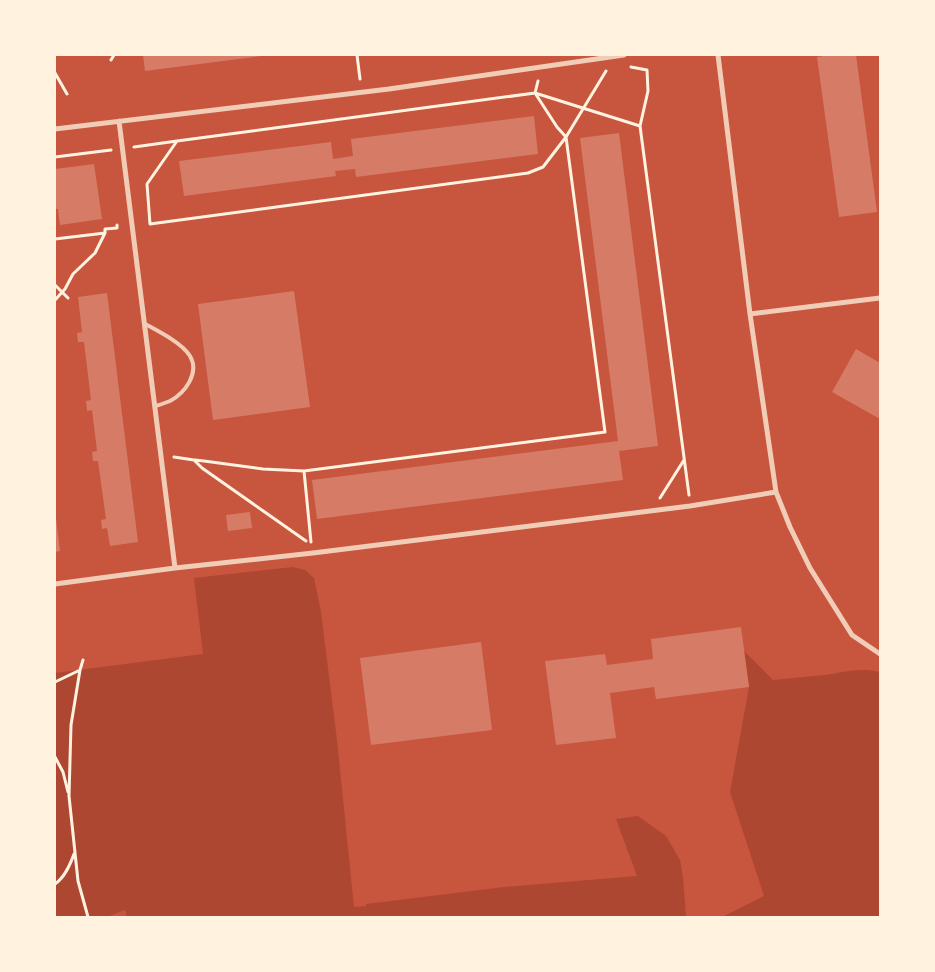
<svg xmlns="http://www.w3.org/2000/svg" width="935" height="972" viewBox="0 0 935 972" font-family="'Fira Sans Condensed',sans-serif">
<rect width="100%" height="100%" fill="#c8553d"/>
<!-- green -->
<path fill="#ae4732" d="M 293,567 L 305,570 L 314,578 L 321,612 L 337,740 L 354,907 L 366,906 L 366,904 L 504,887 L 637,876 L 616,819 L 638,816 L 666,836 L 680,860 L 683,877 L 686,917 L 127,917 L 125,910 L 107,917 L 55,917 L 55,673 L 203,654 L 194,578 Z
M 744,651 L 773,680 C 790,678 808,677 825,675 C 844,672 861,667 880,672 L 880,917 L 722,917 L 764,896 L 730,792 L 749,687 Z"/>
<!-- building -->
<path fill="#d67c66" d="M 143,55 L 261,55 L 261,56 L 145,71 Z
M 830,55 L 856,55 L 877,212 L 839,217 L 817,57 Z
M 534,116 L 538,154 L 356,177 L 355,169 L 335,171 L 336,176 L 184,196 L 179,161 L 331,142 L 333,159 L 353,156 L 351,139 Z
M 619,133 L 658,446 L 619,451 L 623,480 L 317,519 L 312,480 L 618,441 L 580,138 Z
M 94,164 L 102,219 L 60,225 L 58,209 L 55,209 L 55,169 Z
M 294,291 L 310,407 L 213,420 L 198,304 Z
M 107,293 L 138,542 L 110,546 L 107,528 L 102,529 L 101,520 L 106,519 L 98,461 L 93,461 L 92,452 L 97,451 L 92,410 L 87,411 L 86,401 L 91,400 L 84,342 L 78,342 L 77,333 L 82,332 L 78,297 Z
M 856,349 L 880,363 L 880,419 L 832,392 Z
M 250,512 L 252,528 L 228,531 L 226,515 Z
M 55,518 L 56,518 L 60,551 L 55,552 Z
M 741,627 L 749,687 L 656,699 L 654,687 L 610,693 L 616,738 L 556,745 L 545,661 L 605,654 L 607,665 L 653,659 L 651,639 Z
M 481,642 L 492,730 L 371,745 L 360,658 Z"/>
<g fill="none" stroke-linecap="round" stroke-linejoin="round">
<!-- path -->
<path stroke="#fff3e0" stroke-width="3" d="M 357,55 L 360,79
M 111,60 L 114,55
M 55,73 L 67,94
M 640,126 L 689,495
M 177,141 L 535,93 L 640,126 L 648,91 L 647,70 L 631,67
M 134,147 L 177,141 L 147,184 L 150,224 L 528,173 L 543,167 L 566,137 L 606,71
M 55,157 L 111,150
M 55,239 L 105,233
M 55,285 L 68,298
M 55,300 L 65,289 L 73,274 L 95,253 L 105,233 L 105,229 L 117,228 L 117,225
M 174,457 L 194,460 L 202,468 L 306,541
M 195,460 L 204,461 L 263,469 L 304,471
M 660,498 L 684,460
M 311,542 L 304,471 L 605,432 L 566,137 L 557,127 L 535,93 L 538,81
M 80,670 L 71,725 L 69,796 L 78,881 L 88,917
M 55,682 L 80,670 L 83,660
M 55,757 L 63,772 L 68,792
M 55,884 C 65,877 70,865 74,854"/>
<!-- service -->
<path stroke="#f1ccb7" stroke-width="4" d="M 145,324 C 158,331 182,343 190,356 C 200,373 185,393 170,401 C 165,403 160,405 155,406"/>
<!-- minor -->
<path stroke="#f1ccb7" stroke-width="5" d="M 718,55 L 750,314 L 776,492 L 790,527 L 810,568 L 852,635 L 880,654
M 119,121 L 175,568
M 55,129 L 389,89 L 624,55
M 750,314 L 880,298
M 55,584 L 175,568 L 313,553 L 690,506 L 776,492"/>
</g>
<!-- border -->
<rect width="935" height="972" fill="none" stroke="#fff3e0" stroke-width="112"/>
</svg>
